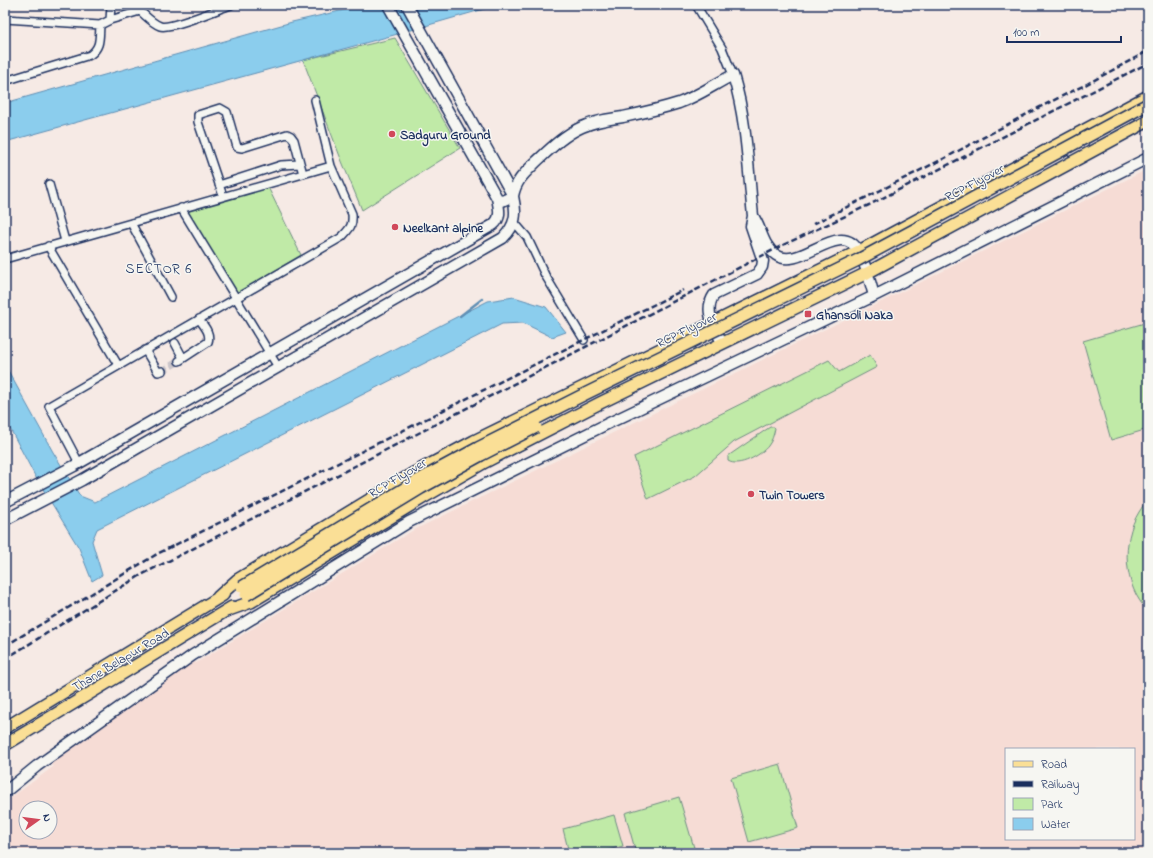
<svg xmlns="http://www.w3.org/2000/svg" width="1153" height="858" viewBox="0 0 1153 858" font-family="'Indie Flower',sans-serif">
<rect width="100%" height="100%" fill="#f6eae5"/>
<filter id="ink" filterUnits="userSpaceOnUse"><feTurbulence type="fractalNoise" baseFrequency=".025" numOctaves="2"/><feDisplacementMap in="SourceGraphic" scale="8" xChannelSelector="R" yChannelSelector="G"/><feConvolveMatrix kernelMatrix="1 2 1 2 8 2 1 2 1" color-interpolation-filters="sRGB"/></filter>
<g filter="url(#ink)">
<!-- built -->
<path fill="#f6dcd5" fill-rule="evenodd" d="M 1148,169 L 1148,853 L 5,853 L 5,802 L 53,767 L 50,763 L 123,710 L 194,661 L 196,663 L 412,531 L 883,301 ZM 1006,749 L 1134,749 L 1134,839 L 1006,839 ZM 26,808 L 50,808 L 50,832 L 26,832 Z"/>
<!-- green -->
<path fill="#c0eaa7" stroke="#6e8c82" d="M 395,38 L 460,148 L 362,210 L 341,159 L 303,60 Z
M 266,183 L 301,255 L 237,293 L 185,207 Z
M 1148,322 L 1148,429 L 1111,440 L 1083,341 Z
M 870,355 L 877,367 L 734,442 L 695,476 L 648,499 L 634,457 L 829,360 L 839,372 Z
M 770,427 L 774,427 L 775,428 C 774,434 772,441 768,446 C 761,455 739,468 728,461 L 728,456 Z
M 1148,499 L 1148,611 C 1123,586 1121,541 1139,512 C 1142,508 1144,503 1148,499 Z
M 780,764 L 798,828 L 749,842 L 731,778 Z
M 679,797 L 695,851 L 687,853 L 636,853 L 625,813 Z
M 614,815 L 623,846 L 597,853 L 569,853 L 563,829 Z"/>
<!-- water -->
<path fill="#8bcded" stroke="#5e8eb4" d="M 366,5 L 498,5 L 394,35 L 5,142 L 5,103 L 292,22 Z
M 514,297 L 546,307 L 566,332 L 552,337 L 523,323 L 502,324 L 97,529 L 92,541 L 102,575 L 92,581 L 79,548 L 35,476 L 5,419 L 5,365 L 53,452 L 80,496 L 95,502 L 488,301 Z"/>
<g fill="none" stroke-linecap="round" stroke-linejoin="round">
<!-- stream -->
<path stroke="#5e8eb4" stroke-width="2.5" d="M 460,316 L 482,299"/>
<!-- street-tunnel -->
<path stroke="#cac5ca" stroke-width="7" stroke-dasharray="7 3.5" stroke-linecap="butt" d="M 162,371 L 179,361"/>
<defs>
<path id="street" d="M 696,5 L 722,48 L 733,75
M 140,11 C 146,16 152,23 160,26 C 170,30 218,9 231,5
M 5,19 L 100,25 L 110,20 L 140,11
M 110,20 L 111,5
M 5,81 L 90,55 C 101,47 99,39 100,25
M 49,184 L 65,241
M 219,185 L 281,165 L 300,164
M 223,196 L 198,122 L 198,115 L 220,108 L 227,112 L 237,147 L 242,148 L 287,134 L 291,136 L 294,140 L 303,174
M 181,208 L 278,367
M 514,222 L 527,237 L 545,275 L 584,340
M 131,223 L 171,297
M 48,246 L 118,365
M 5,259 L 331,166
M 175,343 L 183,358
M 145,350 L 158,372 L 162,371
M 179,361 L 208,342 C 211,333 204,326 199,319
M 79,463 L 49,406 L 342,237 C 350,228 353,226 352,214 L 331,166 L 315,100"/>
<path id="secondary" d="M 498,203 L 513,196 C 516,180 525,173 536,162 C 550,149 564,135 582,127 C 595,121 609,119 623,117 C 642,113 660,109 679,103 C 698,96 715,84 733,75 C 747,121 748,169 753,216 L 751,226 L 763,261 L 762,267 L 757,274 L 714,295 C 703,311 715,327 722,343
M 753,216 C 762,229 762,245 776,255 C 800,272 840,217 859,252 C 866,265 870,281 874,296
M 5,502 L 74,466 L 493,225 C 502,218 499,208 497,198 L 388,5
M 5,520 L 82,480 L 503,238 C 516,225 517,214 513,196 L 407,5
M 5,792 L 37,766 L 193,655 L 409,522 L 607,424 L 874,296 L 1148,158"/>
<path id="primary" d="M 218,597 L 237,580 L 412,474 L 474,441 L 859,251 L 1148,96
M 226,611 L 251,602 L 426,496 L 485,462 L 600,403 L 867,273 L 1148,121
M 5,728 L 223,595
M 5,745 L 232,607"/>
</defs>
<!-- street casing -->
<use href="#street" stroke="#1b2f5e" stroke-width="10"/>
<!-- secondary casing -->
<use href="#secondary" stroke="#1b2f5e" stroke-width="13"/>
<!-- primary casing -->
<use href="#primary" stroke="#1b2f5e" stroke-width="14"/>
<!-- street -->
<use href="#street" stroke="#f6f6f2" stroke-width="7"/>
<!-- secondary -->
<use href="#secondary" stroke="#f6f6f2" stroke-width="10"/>
<!-- primary -->
<use href="#primary" stroke="#fadf96" stroke-width="11"/>
<!-- rail -->
<path stroke="#1b2f5e" stroke-width="2.5" stroke-dasharray="6 3" stroke-linecap="butt" d="M 813,224 L 947,157 L 1040,107 L 1087,84 L 1148,51
M 5,646 L 157,554 L 683,290
M 5,659 L 141,575 L 318,485 L 783,245 L 869,205 L 1148,63"/>
<defs>
<path id="primary-bridge" d="M 242,587 L 417,481 L 478,448 L 585,394 L 858,260 L 1148,104
M 246,595 L 421,488 L 481,455 L 536,427"/>
</defs>
<!-- primary-bridge casing -->
<use href="#primary-bridge" stroke="#1b2f5e" stroke-width="14" stroke-linecap="butt"/>
<!-- primary-bridge -->
<use href="#primary-bridge" stroke="#fadf96" stroke-width="11"/>
</g>
</g>
<!-- markers -->
<g fill="#d1495b" stroke="#f6f6f2" stroke-width="1.5">
<circle cx="392" cy="134" r="4"/>
<circle cx="395" cy="227" r="4"/>
<rect x="804" y="310" width="8" height="8" rx="2"/>
<circle cx="751" cy="494" r="4"/>
</g>
<g text-anchor="middle" stroke-width="3" stroke-linejoin="round" paint-order="stroke">
<!-- poi labels -->
<g font-size="13" font-weight="bold" fill="#1b2f5e" stroke="#f6f6f2" text-anchor="start">
<text x="400" y="139">Sadguru Ground</text>
<text x="403" y="232">Neelkant alpine</text>
<text x="816" y="319">Ghansoli Naka</text>
<text x="759" y="499">Twin Towers</text>
</g>
<!-- street labels -->
<g font-size="13" fill="#1b2f5e" stroke="#f6f6f2">
<text transform="translate(974 182) rotate(-28)" y="5">RCP Flyover</text>
<text transform="translate(686 329) rotate(-26)" y="5">RCP Flyover</text>
<text transform="translate(397 477) rotate(-31)" y="5">RCP Flyover</text>
<text transform="translate(120 659) rotate(-31)" y="5">Thane Belapur Road</text>
</g>
<!-- neighbourhood labels -->
<g font-size="14" letter-spacing="1" fill="#1b2f5e" stroke="#f6f6f2">
<text x="159" y="273">SECTOR 6</text>
</g>
</g>
<!-- margin -->
<rect width="1153" height="858" fill="none" stroke="#f6f6f2" stroke-width="20"/>
<rect x="10" y="10" width="1133" height="838" fill="none" stroke="#1b2f5e" stroke-width="1.5" filter="url(#ink)"/>
<!-- legend -->
<rect x="1005" y="748" width="130" height="92" fill="#f6f6f2" stroke="#9ea6b7"/>
<rect x="1013" y="761" width="20" height="6" fill="#fadf96" stroke="#9ea6b7"/>
<text x="1041" y="768" font-size="12" fill="#1b2f5e">Road</text>
<rect x="1013" y="781" width="20" height="6" fill="#1b2f5e" stroke="#9ea6b7"/>
<text x="1041" y="788" font-size="12" fill="#1b2f5e">Railway</text>
<rect x="1013" y="798" width="20" height="12" fill="#c0eaa7" stroke="#9ea6b7"/>
<text x="1041" y="808" font-size="12" fill="#1b2f5e">Park</text>
<rect x="1013" y="818" width="20" height="12" fill="#8bcded" stroke="#9ea6b7"/>
<text x="1041" y="828" font-size="12" fill="#1b2f5e">Water</text>
<!-- north arrow -->
<g transform="translate(38 820) rotate(76)"><circle r="19" fill="#f6f6f2" stroke="#9ea6b7"/>
<path d="M0-3L7 15L0 10L-7 15Z" fill="#d1495b"/>
<text y="-6" font-size="11" font-weight="bold" text-anchor="middle" fill="#1b2f5e">N</text>
</g>
<!-- scale -->
<path d="M1007 36v6h114v-6" fill="none" stroke="#1b2f5e" stroke-width="2"/>
<text x="1013" y="36" font-size="12" fill="#1b2f5e" stroke="#f6f6f2" stroke-width="3" paint-order="stroke">100 m</text>
</svg>
